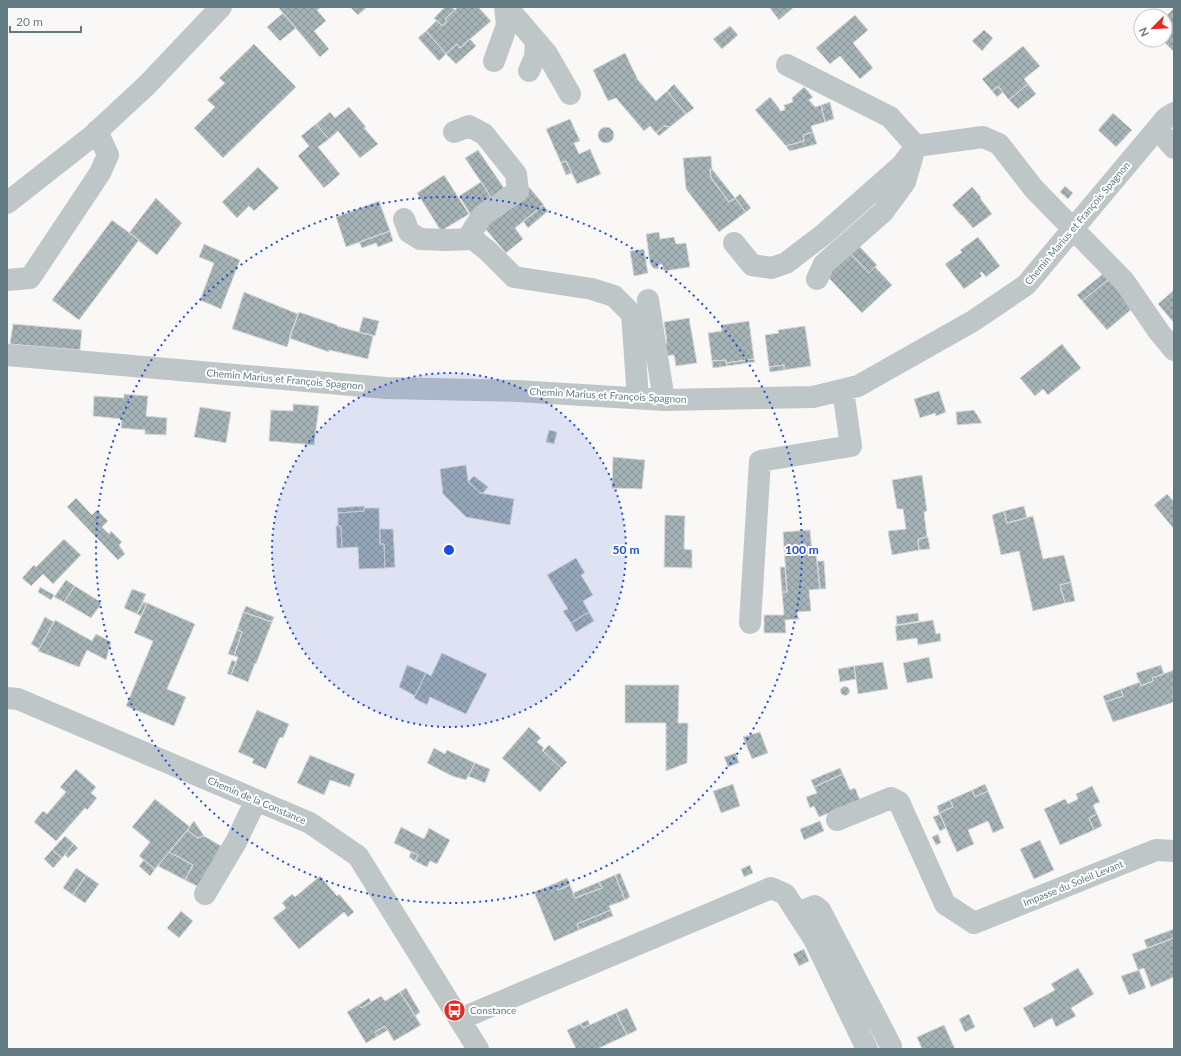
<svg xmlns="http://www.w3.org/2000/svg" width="1181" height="1056" viewBox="0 0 1181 1056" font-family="Lato,sans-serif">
<defs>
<pattern id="building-cross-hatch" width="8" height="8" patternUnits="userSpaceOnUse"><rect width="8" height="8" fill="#a5b3b6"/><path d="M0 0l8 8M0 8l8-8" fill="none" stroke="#8a9799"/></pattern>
</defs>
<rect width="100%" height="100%" fill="#f9f8f6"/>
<!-- building -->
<path fill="url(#building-cross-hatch)" stroke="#dadad8" d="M 278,7 L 321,7 L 317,10 L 326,21 L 314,31 L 329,49 L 320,57 Z
M 351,7 L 367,7 L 358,15 L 351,8 Z
M 445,7 L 452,7 L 455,10 L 445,19 L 447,22 L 442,26 L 434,18 Z
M 458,7 L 478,7 L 491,21 L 460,48 L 457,44 L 446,54 L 426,31 L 437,20 L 442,26 L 447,22 L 445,19 Z
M 769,7 L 794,7 L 779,20 Z
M 1174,8 L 1174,52 L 1162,40 L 1165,40 L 1165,17 Z
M 283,13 L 296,28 L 280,41 L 267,27 Z
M 855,15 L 868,30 L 853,43 L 873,68 L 860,79 L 840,56 L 830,64 L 816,48 Z
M 730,26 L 738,35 L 722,49 L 713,39 Z
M 984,30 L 993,38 L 982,51 L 972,41 Z
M 426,31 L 446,54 L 439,61 L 418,38 Z
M 470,39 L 476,46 L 456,64 L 446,54 L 457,44 L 460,48 Z
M 254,44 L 296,87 L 223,158 L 194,128 L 215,107 L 207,100 L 225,83 L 219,78 Z
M 1023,46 L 1040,66 L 1024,79 L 1028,84 L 1009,100 L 998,86 L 992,91 L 982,79 Z
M 625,53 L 638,80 L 656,101 L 667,91 L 686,114 L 670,127 L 664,126 L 656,133 L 650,126 L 644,131 L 616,98 L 608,101 L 593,70 Z
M 674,84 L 694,108 L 686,114 L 667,91 Z
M 1028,84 L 1036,94 L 1018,109 L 1009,100 Z
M 998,86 L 1003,92 L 997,97 L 992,91 Z
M 804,87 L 813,97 L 809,100 L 815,107 L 821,105 L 825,122 L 811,126 L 813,132 L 803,135 L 804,141 L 786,146 L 755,110 L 770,97 L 779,108 L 780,111 L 785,110 L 784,105 L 793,102 L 792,98 Z
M 830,102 L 834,119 L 825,122 L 821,105 Z
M 349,107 L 366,127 L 364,128 L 378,144 L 360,158 L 338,131 L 329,139 L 316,124 L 330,112 L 335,118 Z
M 1113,113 L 1132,130 L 1116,147 L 1098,130 Z
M 570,119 L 580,141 L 574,143 L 579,154 L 590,149 L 601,174 L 577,184 L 566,161 L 561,163 L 546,129 Z
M 316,124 L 329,139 L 318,147 L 340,174 L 324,188 L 298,156 L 309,146 L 301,136 Z
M 664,126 L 670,127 L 659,136 L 656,133 Z
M598 135a8 8 0 1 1 16 0a8 8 0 1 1-16 0Z
M 813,132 L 817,144 L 790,151 L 786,146 L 804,141 L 803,135 Z
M 478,150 L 506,191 L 493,200 L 465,158 Z
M 711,156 L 712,169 L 710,170 L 711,178 L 729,202 L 735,198 L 746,212 L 719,232 L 686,189 L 683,158 Z
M 566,161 L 572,173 L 566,175 L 561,163 Z
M 258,167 L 279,188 L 254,211 L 249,206 L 237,218 L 222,202 Z
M 712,169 L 735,198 L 729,202 L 711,178 L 710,170 Z
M 444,175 L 469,214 L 441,231 L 417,193 Z
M 481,182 L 493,200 L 471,215 L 459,196 Z
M 1065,186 L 1073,193 L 1068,199 L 1060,192 Z
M 529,187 L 544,205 L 515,228 L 523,239 L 506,253 L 483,226 Z
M 972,187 L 981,197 L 980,198 L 992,214 L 973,228 L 962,215 L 962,216 L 952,205 Z
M 740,194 L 751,208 L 746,212 L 735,198 Z
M 156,198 L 182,223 L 157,255 L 129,233 Z
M 379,201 L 390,231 L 346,247 L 336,217 Z
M 543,205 L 548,211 L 528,228 L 523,221 Z
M 112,220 L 139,240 L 79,320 L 52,300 Z
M 390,231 L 393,241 L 378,247 L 376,243 L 362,248 L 359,242 Z
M 659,232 L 660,239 L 674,237 L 676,244 L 686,243 L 690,267 L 664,271 L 662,264 L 658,265 L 659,268 L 657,269 L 653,268 L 650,263 L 646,234 Z
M 978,237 L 1000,266 L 986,277 L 982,272 L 980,273 L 982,276 L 964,289 L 945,264 L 962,252 L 960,250 Z
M 204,244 L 240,260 L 221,309 L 200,300 L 214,263 L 199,257 Z
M 857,244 L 877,265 L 869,273 L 849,252 Z
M 644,249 L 648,273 L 634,276 L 630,251 Z
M 849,252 L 869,273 L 875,267 L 892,285 L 862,313 L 825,274 Z
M 1104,273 L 1109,279 L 1082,301 L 1077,295 Z
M 1109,279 L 1133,308 L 1107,330 L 1082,301 Z
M 1174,290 L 1174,323 L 1158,304 Z
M 244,292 L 298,314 L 287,347 L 232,329 Z
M 299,312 L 337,325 L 337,326 L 373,336 L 368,359 L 329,350 L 329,352 L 289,338 Z
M 363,317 L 379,321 L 375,336 L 359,332 Z
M 689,318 L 697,363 L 676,366 L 674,355 L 663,356 L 662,344 L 667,343 L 664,322 Z
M 749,321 L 754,359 L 726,363 L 726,360 L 712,361 L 708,333 L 722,331 L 721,325 Z
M 13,324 L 82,330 L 80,350 L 10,344 Z
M 805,326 L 811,366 L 784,370 L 784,365 L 769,367 L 765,335 L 779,333 L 778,330 Z
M 1062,344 L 1081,368 L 1048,395 L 1043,389 L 1035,396 L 1020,378 Z
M 754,359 L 755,362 L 727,366 L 726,363 Z
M 726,360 L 727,366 L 713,368 L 712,361 Z
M 784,365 L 784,370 L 770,372 L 769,367 Z
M 939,391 L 946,412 L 936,416 L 935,413 L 920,418 L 914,399 Z
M 124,394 L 148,396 L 146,416 L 167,418 L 166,435 L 145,434 L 145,430 L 121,428 L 122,419 L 93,416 L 94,396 L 124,398 Z
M 293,404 L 319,406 L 314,445 L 269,441 L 271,410 L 293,411 Z
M 200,407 L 231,412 L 226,443 L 194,437 Z
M 974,410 L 982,423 L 957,425 L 956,412 Z
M 549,430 L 557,432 L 554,444 L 546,442 Z
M 613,457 L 645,460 L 642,489 L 612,488 Z
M 466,465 L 468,481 L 480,493 L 514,499 L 510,525 L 466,517 L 443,494 L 440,469 Z
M 922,475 L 927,511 L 924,512 L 927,537 L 918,539 L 919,550 L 892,555 L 888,531 L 906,529 L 903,509 L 897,509 L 892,480 Z
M 474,476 L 488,487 L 483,493 L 480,493 L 468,482 Z
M 1167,494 L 1174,502 L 1174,529 L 1154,505 Z
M 76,498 L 92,515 L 97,510 L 108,521 L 102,527 L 109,534 L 111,531 L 122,542 L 119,545 L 125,554 L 118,560 L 67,507 Z
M 364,506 L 364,511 L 338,513 L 337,508 Z
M 1024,506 L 1027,518 L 1007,523 L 1004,511 Z
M 364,508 L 379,508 L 380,544 L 384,544 L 385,568 L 359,569 L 358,547 L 342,548 L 341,526 L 338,526 L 338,513 L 364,511 Z
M 1004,511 L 1007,523 L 1033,516 L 1043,559 L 1064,555 L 1071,582 L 1060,585 L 1065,603 L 1033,611 L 1019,551 L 1001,555 L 992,515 Z
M 665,515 L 685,516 L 684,549 L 692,550 L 692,568 L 664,567 Z
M 336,526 L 341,526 L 342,548 L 337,548 Z
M 380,529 L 393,529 L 395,567 L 385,568 L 384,544 L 380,544 Z
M 810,530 L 812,552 L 816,552 L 820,589 L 809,590 L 811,611 L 797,612 L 799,619 L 785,620 L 786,633 L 764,633 L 764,615 L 784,615 L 782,592 L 787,592 L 783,532 Z
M 928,537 L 930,549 L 919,550 L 918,539 Z
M 64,539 L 81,555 L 53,584 L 43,574 L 31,586 L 22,578 L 34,565 L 36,567 Z
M 576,558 L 585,573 L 581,575 L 593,595 L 583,601 L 589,612 L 571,623 L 563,611 L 568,609 L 547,575 Z
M 817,561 L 824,561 L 826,589 L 820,589 Z
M 780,567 L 785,567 L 787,592 L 782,592 Z
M 66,580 L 75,586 L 64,602 L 54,597 Z
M 1071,582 L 1075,601 L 1065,603 L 1060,585 Z
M 75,586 L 99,601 L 99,602 L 101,604 L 91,618 L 64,602 Z
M 40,587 L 54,595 L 51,600 L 38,592 Z
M 132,589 L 146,594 L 137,614 L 124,608 Z
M 143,602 L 147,603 L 141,616 L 137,614 Z
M 147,603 L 195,624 L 167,689 L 186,697 L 174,726 L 126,706 L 153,641 L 134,633 Z
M 246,606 L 274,617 L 272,622 L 243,612 Z
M 243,612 L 272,622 L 256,664 L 255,663 L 248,682 L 231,675 L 238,657 L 234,656 L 242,632 L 237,630 Z
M 589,612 L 594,621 L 576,632 L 571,623 Z
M 918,613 L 919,621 L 897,625 L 896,616 Z
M 45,617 L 54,622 L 39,649 L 31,644 Z
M 55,620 L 92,641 L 96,634 L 111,642 L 106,660 L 87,650 L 79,667 L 38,651 Z
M 933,620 L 936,634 L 940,633 L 941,641 L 918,645 L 917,638 L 897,641 L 895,626 Z
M 237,630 L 242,632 L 234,656 L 228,654 Z
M 442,653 L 487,674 L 466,714 L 430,697 L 427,705 L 414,698 L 426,673 L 431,676 Z
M 929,657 L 933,678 L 907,683 L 903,663 Z
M 232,660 L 236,662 L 231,675 L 227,674 Z
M 883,662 L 888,689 L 858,694 L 854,666 Z
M 407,665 L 426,673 L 415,696 L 399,687 Z
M 1161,665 L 1164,674 L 1152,678 L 1153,681 L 1141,686 L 1136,673 Z
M 854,666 L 856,679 L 840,682 L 838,669 Z
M 1174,670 L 1173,699 L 1174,702 L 1113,722 L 1105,702 L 1123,696 L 1121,689 L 1140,682 L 1141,686 L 1153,681 L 1152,678 Z
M 625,685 L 679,685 L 678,723 L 688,723 L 687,763 L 666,771 L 666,723 L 625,723 Z
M840.5 691a4.5 4.5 0 1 1 9 0a4.5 4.5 0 1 1-9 0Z
M 1121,689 L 1123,696 L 1105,702 L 1103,696 Z
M 257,710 L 289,724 L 283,738 L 280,737 L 266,769 L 252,763 L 254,759 L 238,752 Z
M 529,727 L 541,738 L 537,742 L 544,748 L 542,750 L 561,768 L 540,792 L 502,758 Z
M 760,732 L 768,753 L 752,759 L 743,737 Z
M 549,745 L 567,762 L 561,768 L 543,751 Z
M 434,748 L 445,754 L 447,750 L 475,763 L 466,780 L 452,776 L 427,763 Z
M 736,753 L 739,763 L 728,767 L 724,757 Z
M 310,755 L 355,774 L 350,787 L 330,780 L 324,795 L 297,783 Z
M 475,763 L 490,769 L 485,783 L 468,776 Z
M 840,768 L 843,774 L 814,787 L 811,780 Z
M 76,769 L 96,787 L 91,793 L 97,798 L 87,810 L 85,808 L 56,841 L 34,822 L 43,811 L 47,814 L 66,792 L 60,787 Z
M 843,774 L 850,790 L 855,788 L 860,800 L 819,817 L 814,806 L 810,808 L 806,797 L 817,793 L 814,787 Z
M 733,784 L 740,806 L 721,813 L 713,791 Z
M 985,784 L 988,791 L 975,797 L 972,790 Z
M 1092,786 L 1100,802 L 1093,805 L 1097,814 L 1089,818 L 1094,830 L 1060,845 L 1044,809 L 1065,799 L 1068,804 L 1078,799 L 1076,794 Z
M 972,790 L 975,797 L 988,791 L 1004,828 L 993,833 L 988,821 L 968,830 L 974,844 L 957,852 L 939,813 L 953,807 L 950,800 Z
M 155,799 L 190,827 L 155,869 L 139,856 L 150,842 L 132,827 Z
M 950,800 L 953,807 L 939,813 L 937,806 Z
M 940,814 L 946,828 L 940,831 L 933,817 Z
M 1097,814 L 1102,826 L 1094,830 L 1089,818 Z
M 194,821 L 204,836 L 198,838 L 187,830 Z
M 820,821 L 824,831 L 804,840 L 800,829 Z
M 401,827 L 424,839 L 429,828 L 450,840 L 437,864 L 430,861 L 427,867 L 415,861 L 418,855 L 394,843 Z
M 187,830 L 198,838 L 204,836 L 221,846 L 199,887 L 185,880 L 193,865 L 169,852 Z
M 938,834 L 941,843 L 936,845 L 932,837 Z
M 65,836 L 74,844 L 62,858 L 52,850 Z
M 1040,840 L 1054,870 L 1034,879 L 1020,849 Z
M 74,844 L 78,848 L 68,858 L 65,855 Z
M 52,850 L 62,858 L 53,868 L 44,859 Z
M 169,852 L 193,865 L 185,880 L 158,866 Z
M 411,852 L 418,855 L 415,861 L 409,857 Z
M 144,860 L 155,869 L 150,876 L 139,866 Z
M 750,865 L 753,873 L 744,877 L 741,869 Z
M 76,868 L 86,875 L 73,895 L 63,888 Z
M 620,873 L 630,897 L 625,900 L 615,875 Z
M 86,875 L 99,884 L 85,903 L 73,895 Z
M 615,875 L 625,900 L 609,906 L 611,910 L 577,924 L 579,930 L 554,941 L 534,892 L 556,883 L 558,890 L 570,885 L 575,898 L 602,888 L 599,882 Z
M 320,876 L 337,896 L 339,894 L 354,912 L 348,917 L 344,912 L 299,949 L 273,918 L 286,908 L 282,903 L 292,894 L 295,897 Z
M 567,878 L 570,885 L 558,890 L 556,883 Z
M 599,882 L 602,888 L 575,898 L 573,893 Z
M 611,910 L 613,916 L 579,930 L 577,924 Z
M 181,911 L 193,921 L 179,938 L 167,928 Z
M 1174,929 L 1174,938 L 1147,948 L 1144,940 Z
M 1174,938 L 1174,977 L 1151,987 L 1144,968 L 1138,970 L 1132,954 Z
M 804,949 L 809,961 L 799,966 L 793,954 Z
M 1078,968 L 1094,994 L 1071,1008 L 1076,1016 L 1056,1027 L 1052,1018 L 1034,1028 L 1023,1008 L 1055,990 L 1051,984 Z
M 1139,970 L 1146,988 L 1129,995 L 1121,976 Z
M 406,988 L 420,1012 L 415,1016 L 400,992 Z
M 400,992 L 421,1025 L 394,1041 L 385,1026 L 375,1032 L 378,1036 L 366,1043 L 347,1012 L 358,1005 L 361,1008 L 381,996 L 385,1001 Z
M 369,998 L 371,1002 L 361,1008 L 358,1005 Z
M 627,1008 L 637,1030 L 627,1035 L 616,1013 Z
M 616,1013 L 627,1035 L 597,1049 L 576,1049 L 567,1030 L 580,1024 L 583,1028 Z
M 969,1014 L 975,1027 L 965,1032 L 959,1019 Z
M 588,1020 L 590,1025 L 583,1028 L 580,1024 Z
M 944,1025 L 955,1049 L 922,1049 L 917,1037 Z
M 385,1026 L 388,1030 L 378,1036 L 375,1032 Z"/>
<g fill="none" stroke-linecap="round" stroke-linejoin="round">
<!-- minor -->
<path stroke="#bfc6c8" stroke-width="22" d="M 507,7 L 547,54 L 570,94
M 494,61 L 507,25 L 505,7
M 787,65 L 890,117 L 916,146
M 529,71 L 535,57 L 536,41
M 1157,129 L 1174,148
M 454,132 L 469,126 L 484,134 L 516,174 L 518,191 L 482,216 L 467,239
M 7,203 L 91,137 L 147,85 L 221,7
M 404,219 L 409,232 L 420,239 L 445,240 L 473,239 L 488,251 L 514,277 L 592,289 L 614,296 L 632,314 L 638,398
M 734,243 L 752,265 L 772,268 L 786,263 L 824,234 L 902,165 L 916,146 L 983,137 L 999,144 L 1034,189 L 1124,281 L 1159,332 L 1174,350
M 817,279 L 824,264 L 883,212 L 905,182 L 913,155
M 7,280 L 30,278 L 100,173 L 108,155 L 97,131
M 648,300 L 664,400
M 7,355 L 386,388 L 517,391 L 664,400 L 813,397 L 858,386 L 973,321 L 1026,285 L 1166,118 L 1174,113
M 750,623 L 760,461 L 851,446 L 843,390
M 7,698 L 18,699 L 310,823 L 358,856 L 478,1049
M 837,820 L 891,798 L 899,802 L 945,904 L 974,923 L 1156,850 L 1174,851
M 205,894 L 236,842 L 256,800
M 798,913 L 815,906 L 820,910 L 891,1046
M 460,1019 L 771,888 L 785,894 L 814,939 L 867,1049"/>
</g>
<!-- distance rings -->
<circle cx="449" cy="550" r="177" fill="#1d4ed8" fill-opacity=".12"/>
<g fill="none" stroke="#1d4ed8" stroke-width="2" stroke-dasharray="2 4">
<circle cx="449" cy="550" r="177"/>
<circle cx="449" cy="550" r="353"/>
</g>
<!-- icons -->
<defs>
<symbol id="bus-disc" viewBox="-11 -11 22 22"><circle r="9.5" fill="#ea2724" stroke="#fff"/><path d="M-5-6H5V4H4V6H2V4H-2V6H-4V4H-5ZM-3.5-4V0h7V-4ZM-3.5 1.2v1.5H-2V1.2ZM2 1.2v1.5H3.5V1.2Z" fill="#fff"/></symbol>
</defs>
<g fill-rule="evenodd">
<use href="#bus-disc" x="442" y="998" width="25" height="25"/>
</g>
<g text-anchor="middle" stroke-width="4" stroke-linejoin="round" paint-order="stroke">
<!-- street labels -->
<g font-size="10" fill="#627a82" stroke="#fff">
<text transform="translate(1077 223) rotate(-50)" y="4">Chemin Marius et François Spagnon</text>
<text transform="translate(285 379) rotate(5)" y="4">Chemin Marius et François Spagnon</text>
<text transform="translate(608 395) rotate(3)" y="4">Chemin Marius et François Spagnon</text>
<text transform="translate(257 800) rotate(23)" y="4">Chemin de la Constance</text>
<text transform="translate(1073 883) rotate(-22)" y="4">Impasse du Soleil Levant</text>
</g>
<!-- poi labels -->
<g font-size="10" fill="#627a82" stroke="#fff" text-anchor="start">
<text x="470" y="1014">Constance</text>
</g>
</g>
<circle cx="449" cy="550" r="6" fill="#1d4ed8" stroke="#fff" stroke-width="2"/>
<g font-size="12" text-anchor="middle" font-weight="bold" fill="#1d4ed8" stroke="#fff" stroke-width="4" stroke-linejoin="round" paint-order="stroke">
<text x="626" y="554">50 m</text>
<text x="802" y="554">100 m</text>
</g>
<!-- border -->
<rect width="1181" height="1056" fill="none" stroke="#627a82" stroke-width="16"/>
<!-- north arrow -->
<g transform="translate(1153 28) rotate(246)"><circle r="19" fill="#ffffff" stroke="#c0cacd"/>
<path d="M0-3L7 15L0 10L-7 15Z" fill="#ea2724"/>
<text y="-6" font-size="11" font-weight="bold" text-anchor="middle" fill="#627a82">N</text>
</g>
<!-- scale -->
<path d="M10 26v6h71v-6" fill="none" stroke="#627a82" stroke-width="2"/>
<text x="16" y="26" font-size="12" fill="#627a82" stroke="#ffffff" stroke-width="3" paint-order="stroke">20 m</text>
</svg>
